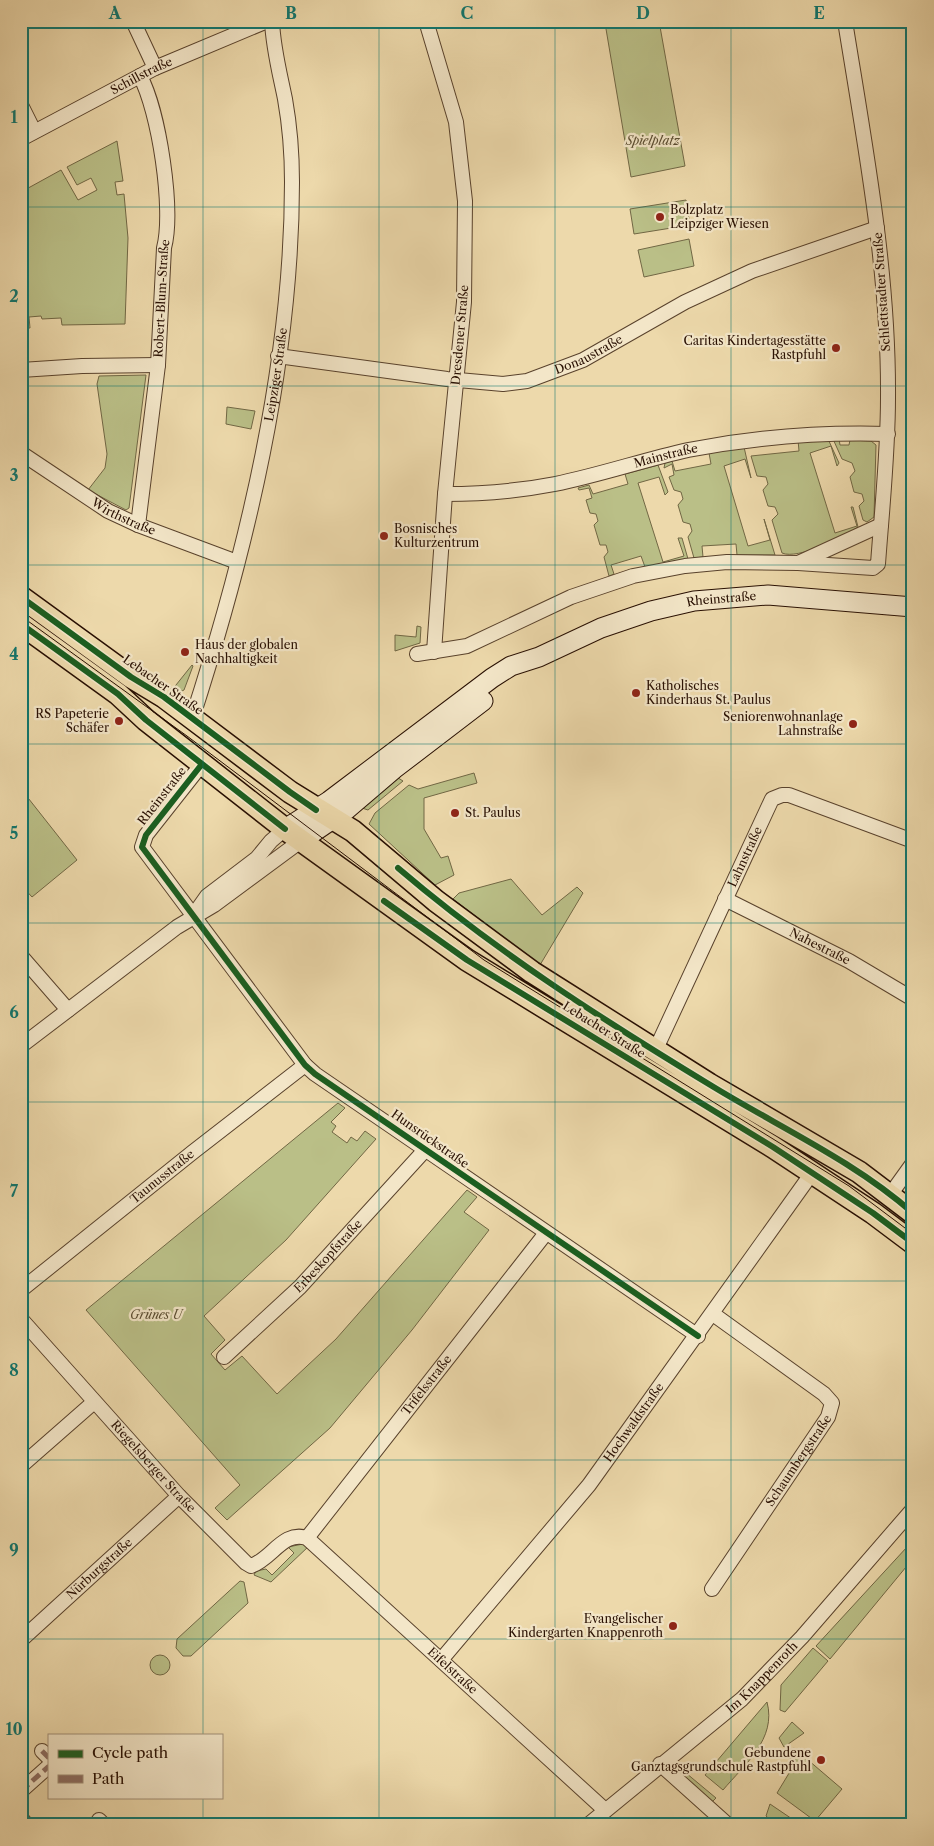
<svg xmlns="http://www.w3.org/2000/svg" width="934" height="1846" viewBox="0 0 934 1846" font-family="'Libre Caslon Text',serif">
<rect width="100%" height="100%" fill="#edd9ab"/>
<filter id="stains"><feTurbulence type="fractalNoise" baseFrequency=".004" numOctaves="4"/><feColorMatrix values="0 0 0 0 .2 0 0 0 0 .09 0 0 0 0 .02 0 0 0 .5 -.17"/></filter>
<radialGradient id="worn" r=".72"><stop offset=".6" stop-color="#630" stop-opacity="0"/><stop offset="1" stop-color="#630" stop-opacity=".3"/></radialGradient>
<!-- green -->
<path fill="#babf87" stroke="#716744" d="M 610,21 L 659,21 L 685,166 L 631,177 L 605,23 Z
M 117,141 L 123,181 L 115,182 L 117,195 L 124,194 L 128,238 L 125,324 L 62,325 L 61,318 L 42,319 L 41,316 L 29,317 L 30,328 L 21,328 L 21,192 L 61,170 L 78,200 L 97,190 L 91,178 L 77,185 L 67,167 Z
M 686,200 L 690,225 L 634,234 L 630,209 Z
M 689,239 L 694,266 L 644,277 L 638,250 Z
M 146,375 L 129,508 L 126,510 L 88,490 L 105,468 L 107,454 L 97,384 L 99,376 Z
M 227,407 L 255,411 L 251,429 L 226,424 Z
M 828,439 L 839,463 L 837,466 L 831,446 L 810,453 L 835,533 L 857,526 L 851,507 L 853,507 L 858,527 C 844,537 798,560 782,553 L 772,520 L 778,514 L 775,507 L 768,506 L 763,490 L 768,484 L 766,477 L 757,476 L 751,456 L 799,451 L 798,440 Z
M 833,439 L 839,439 L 840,445 L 849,445 L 850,440 L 871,441 L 876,445 L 874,517 L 867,522 L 863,520 L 859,506 L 864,501 L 862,494 L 854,492 L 850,477 L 855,471 L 852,463 L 842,459 Z
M 744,447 L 751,478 L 745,459 L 724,466 L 748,546 L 770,540 L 764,519 L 775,555 L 737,555 L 736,544 L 702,546 L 703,557 L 694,558 L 688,537 L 692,531 L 690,524 L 683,522 L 678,505 L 683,499 L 681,492 L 674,490 L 669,477 L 674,475 L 672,464 L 664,468 L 665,463 L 672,461 L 675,471 L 711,464 L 709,453 Z
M 658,465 L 668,492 L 665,495 L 659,477 L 638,483 L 663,562 L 684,556 L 678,538 L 682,538 L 688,559 L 645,567 L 641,556 L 611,565 L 614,574 L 609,576 L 604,557 L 608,552 L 606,545 L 600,545 L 594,525 L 598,521 L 596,514 L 590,513 L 586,500 L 592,498 L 589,488 L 579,490 L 578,488 L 589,485 L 593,494 L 628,484 L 625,474 Z
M 417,626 L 421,627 L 420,643 L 395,651 L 395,635 L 416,637 Z
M 192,665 L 193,666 L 184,690 L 180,692 L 172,690 Z
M 474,773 L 477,783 L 424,798 L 424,829 L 441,858 L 448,856 L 454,875 L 435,885 L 369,824 L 375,813 L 409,785 L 418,789 Z
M 395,776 L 403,781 L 368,810 L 362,808 Z
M 21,789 L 77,860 L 32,897 L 21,885 Z
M 511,879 L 542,915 L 577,887 L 583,893 L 540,965 L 453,899 L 459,893 Z
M 338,1103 L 345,1108 L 331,1122 L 336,1126 L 332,1132 L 347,1143 L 351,1137 L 357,1141 L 365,1131 L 376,1139 L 286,1240 L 204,1316 L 225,1340 L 211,1354 L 225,1370 L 242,1356 L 277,1394 L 336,1339 L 467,1190 L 477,1197 L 464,1212 L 489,1230 L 412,1330 L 330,1428 L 227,1520 L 215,1508 L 240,1485 L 86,1310 Z
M 303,1544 L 309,1546 L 271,1582 L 254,1575 L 256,1571 L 266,1569 L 272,1575 L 294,1553 L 288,1547 Z
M 907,1547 L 911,1561 L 830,1659 L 816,1646 Z
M 240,1581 L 244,1582 L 248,1603 L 191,1656 L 183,1656 L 176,1648 L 177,1639 Z
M 813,1648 L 828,1661 L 785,1712 L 780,1710 L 781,1685 Z
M150 1665a10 10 0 1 1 20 0a10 10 0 1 1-20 0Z
M 767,1702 C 777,1739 744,1765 723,1790 L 705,1775 Z
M 792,1722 L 804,1733 L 784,1747 L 779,1738 Z
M 794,1748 L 842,1789 L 815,1821 L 777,1793 L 794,1765 L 787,1753 Z
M 686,1773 L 716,1798 L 712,1802 L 683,1776 Z
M 770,1804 L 801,1825 L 776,1825 L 766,1816 Z"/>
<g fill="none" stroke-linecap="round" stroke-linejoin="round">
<defs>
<g id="street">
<path d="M 133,21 L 155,68"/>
<path d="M 426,21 L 456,122 L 465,201 L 464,302 L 445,494 L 434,652"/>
<path d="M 21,105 L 34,131"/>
<path id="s1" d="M 21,139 L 155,68 L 267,21"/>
<path id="s2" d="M 278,356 L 447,379 L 503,384 L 527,381 L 583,360 L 685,302 L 752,271 L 877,228"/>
<path d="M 21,370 L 82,366 L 158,365"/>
<path id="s3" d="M 21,453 L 108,511 L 138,525 L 237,562"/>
<path id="s4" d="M 445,494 C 482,494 519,491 555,484 C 600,475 643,460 688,450 C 755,437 819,432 888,434"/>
<path id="s5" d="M 138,525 L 158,365 L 164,248 C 174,210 159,111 140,76"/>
<path d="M 798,563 L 873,568 L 878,564 C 882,509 888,453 888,398 C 889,271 865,146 845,21"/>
<path d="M 417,654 L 467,646 L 571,597 L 633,576 L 685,566 L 727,562 L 798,563 L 881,525"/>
<path id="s6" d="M 192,719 C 247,549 292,362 292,182 C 292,155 290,127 285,99 C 280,74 273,48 272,21"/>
<path d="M 202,764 L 146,835 L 142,847 L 305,1065 L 315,1074 L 698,1336"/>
<path id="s7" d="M 725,899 L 849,961 L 913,999"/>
<path d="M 195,913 L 207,896 L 257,858 L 271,841 L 285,829"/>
<path d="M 21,956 L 68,1010"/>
<path d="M 21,1046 L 177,927 L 214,905 L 302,840"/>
<path id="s8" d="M 655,1051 L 772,799 L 782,795 L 789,795 L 913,841"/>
<path d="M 890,1195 L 913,1163"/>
<path id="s9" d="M 21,1290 L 193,1152 L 305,1065"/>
<path id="s10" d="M 21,1319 L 179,1496 L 246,1563 L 251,1566 C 272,1559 283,1530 307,1538 L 605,1810"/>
<path id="s11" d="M 224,1357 L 300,1287 L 425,1150"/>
<path d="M 21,1466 L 94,1402"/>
<path id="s12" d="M 307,1538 L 546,1233"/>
<path id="s13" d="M 712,1589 L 828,1417 L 832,1403 L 824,1394 L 713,1314"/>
<path id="s14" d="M 21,1640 L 179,1496"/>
<path id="s15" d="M 441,1660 L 589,1485 L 812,1173"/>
<path d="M 42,1751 L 49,1758"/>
<path d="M 660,1764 L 728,1825"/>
<path d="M 21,1791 L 49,1766"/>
<path d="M 21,1818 L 27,1825"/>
<path d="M 99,1820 L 104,1825"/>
<path id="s16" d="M 588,1825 L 742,1699 L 802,1637 L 913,1509"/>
</g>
<g id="secondary">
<path id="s17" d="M 285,829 L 329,801 L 492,678 L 511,666 L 539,657 L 601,628 L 651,611 L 694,601 L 768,595 L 913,607"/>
<path d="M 302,840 L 346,810 L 394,769 L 483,701"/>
</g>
<path id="primary" d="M 21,597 L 131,677 L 164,697 L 290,792 L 353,831 L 436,901 L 532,972 L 709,1084 L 859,1172 L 913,1213
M 21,624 L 118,694 L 146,720 L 285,829 L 467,960 L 773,1147 L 873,1213 L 913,1243"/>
</defs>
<!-- street casing -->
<use href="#street" stroke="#59422c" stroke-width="16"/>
<!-- secondary casing -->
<use href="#secondary" stroke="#280f02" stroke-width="21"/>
<!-- primary casing -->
<use href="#primary" stroke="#280f02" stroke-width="24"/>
<!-- street -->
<use href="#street" stroke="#f3e6c8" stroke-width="14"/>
<!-- secondary -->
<use href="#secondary" stroke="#f3e6c8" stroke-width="19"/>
<!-- primary -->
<use href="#primary" stroke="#edd9ab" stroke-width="21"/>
<!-- tram -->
<path stroke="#280f02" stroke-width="1" d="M 21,616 L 187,736 L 484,960 L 849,1186 L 913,1234"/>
<!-- quiet -->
<path stroke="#8d6e63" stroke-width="5" stroke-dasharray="10 5" stroke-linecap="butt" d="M 42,1751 L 49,1758
M 21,1791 L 49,1766
M 21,1818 L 27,1825
M 99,1820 L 104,1825"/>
<defs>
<path id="cycleway" d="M 21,597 L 131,677 L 164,697 L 290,792 L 316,810
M 21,624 L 118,694 L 146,720 L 285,829
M 202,764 L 146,835 L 142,847 L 305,1065 L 315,1074 L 698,1336
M 398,868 C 495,951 603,1020 712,1086 C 779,1127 854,1161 913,1213
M 384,901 L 467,960 L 773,1147 L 873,1213 L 913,1243"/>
</defs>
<!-- cycleway casing -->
<use href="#cycleway" stroke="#f3e6c8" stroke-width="9"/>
<!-- cycleway -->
<use href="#cycleway" stroke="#1b5e20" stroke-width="6"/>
</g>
<!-- grid -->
<path fill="none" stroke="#0f766e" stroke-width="1" stroke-opacity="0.55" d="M 203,21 L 203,1735M 379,21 L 379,1825M 555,21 L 555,1825M 731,21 L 731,1825M 21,207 L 913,207M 21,386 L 913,386M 21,565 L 913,565M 21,744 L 913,744M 21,923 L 913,923M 21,1102 L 913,1102M 21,1281 L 913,1281M 21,1460 L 913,1460M 21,1639 L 913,1639M 203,1797 L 203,1825"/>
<!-- markers -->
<g fill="#8f2418" stroke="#f3e6c8" stroke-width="2">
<circle cx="660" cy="217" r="5"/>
<circle cx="836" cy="348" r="5"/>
<circle cx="384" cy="536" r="5"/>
<circle cx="185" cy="652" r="5"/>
<circle cx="636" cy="693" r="5"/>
<circle cx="119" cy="721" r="5"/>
<circle cx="853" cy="724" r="5"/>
<circle cx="455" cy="813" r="5"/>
<circle cx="673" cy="1626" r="5"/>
<circle cx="821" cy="1760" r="5"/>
</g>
<g text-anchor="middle" stroke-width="4.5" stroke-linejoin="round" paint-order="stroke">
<!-- street labels -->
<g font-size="12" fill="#280f02" stroke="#f3e6c8">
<text dy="4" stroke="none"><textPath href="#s1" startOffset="136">Schillstraße</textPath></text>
<text transform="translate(882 292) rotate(-94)" y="4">Schlettstadter Straße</text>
<text dy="4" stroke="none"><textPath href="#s5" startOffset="228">Robert-Blum-Straße</textPath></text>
<text transform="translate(460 335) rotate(-85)" y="4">Dresdener Straße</text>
<text dy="4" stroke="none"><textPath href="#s2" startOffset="318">Donaustraße</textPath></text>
<text dy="4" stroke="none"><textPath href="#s6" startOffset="355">Leipziger Straße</textPath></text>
<text dy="4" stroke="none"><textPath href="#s4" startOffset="225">Mainstraße</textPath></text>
<text dy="4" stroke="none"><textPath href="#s3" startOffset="121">Wirthstraße</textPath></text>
<text dy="4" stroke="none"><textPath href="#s17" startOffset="501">Rheinstraße</textPath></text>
<text transform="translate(163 685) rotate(35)" y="4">Lebacher Straße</text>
<text transform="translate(162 796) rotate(-52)" y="4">Rheinstraße</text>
<text dy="4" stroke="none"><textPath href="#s8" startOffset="214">Lahnstraße</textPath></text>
<text dy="4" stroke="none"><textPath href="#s7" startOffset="106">Nahestraße</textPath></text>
<text transform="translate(604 1030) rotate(32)" y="4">Lebacher Straße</text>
<text transform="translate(430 1139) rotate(35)" y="4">Hunsrückstraße</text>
<text dy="4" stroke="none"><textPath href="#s9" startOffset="181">Taunusstraße</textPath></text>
<text dy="4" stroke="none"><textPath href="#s11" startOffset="145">Erbeskopfstraße</textPath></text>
<text dy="4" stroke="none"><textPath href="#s12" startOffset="194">Trifelsstraße</textPath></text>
<text dy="4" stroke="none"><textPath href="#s15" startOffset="306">Hochwaldstraße</textPath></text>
<text dy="4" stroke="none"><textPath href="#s13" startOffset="155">Schaumbergstraße</textPath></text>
<text dy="4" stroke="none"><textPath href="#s10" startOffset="198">Riegelsberger Straße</textPath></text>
<text dy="4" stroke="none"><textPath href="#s14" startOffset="106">Nürburgstraße</textPath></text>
<text dy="4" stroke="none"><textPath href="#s10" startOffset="600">Eifelstraße</textPath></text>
<text dy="4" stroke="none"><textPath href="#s16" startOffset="228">Im Knappenroth</textPath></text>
</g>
<!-- park labels -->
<g font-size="12" font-style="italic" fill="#5b4d31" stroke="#f3e6c8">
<text x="653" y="145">Spielplatz</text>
<text x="156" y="1319">Grünes U</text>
</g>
<!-- poi labels -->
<g font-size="12" fill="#280f02" stroke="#f3e6c8" text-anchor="start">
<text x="670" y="214">Bolzplatz<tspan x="670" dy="14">Leipziger Wiesen</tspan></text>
<text x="826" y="345" text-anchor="end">Caritas Kindertagesstätte<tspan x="826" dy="14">Rastpfuhl</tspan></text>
<text x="394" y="533">Bosnisches<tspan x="394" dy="14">Kulturzentrum</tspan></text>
<text x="195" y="649">Haus der globalen<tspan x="195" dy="14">Nachhaltigkeit</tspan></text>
<text x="646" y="690">Katholisches<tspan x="646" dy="14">Kinderhaus St. Paulus</tspan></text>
<text x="109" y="718" text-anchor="end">RS Papeterie<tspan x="109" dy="14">Schäfer</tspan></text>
<text x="843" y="721" text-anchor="end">Seniorenwohnanlage<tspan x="843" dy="14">Lahnstraße</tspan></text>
<text x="465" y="817">St. Paulus</text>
<text x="663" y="1623" text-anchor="end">Evangelischer<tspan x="663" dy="14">Kindergarten Knappenroth</tspan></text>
<text x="811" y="1757" text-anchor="end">Gebundene<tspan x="811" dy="14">Ganztagsgrundschule Rastpfuhl</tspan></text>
</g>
</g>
<!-- margin -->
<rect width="934" height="1846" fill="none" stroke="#edd9ab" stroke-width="55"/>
<!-- legend -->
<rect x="48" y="1734" width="175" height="65" fill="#f3e6c8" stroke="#a29079"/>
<rect x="58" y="1750" width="25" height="8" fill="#1b5e20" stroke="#a29079"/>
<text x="92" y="1758" font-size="15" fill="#280f02">Cycle path</text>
<rect x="58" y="1775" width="25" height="8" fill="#8d6e63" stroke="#a29079"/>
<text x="92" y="1784" font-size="15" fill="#280f02">Path</text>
<rect x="28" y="28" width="878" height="1790" fill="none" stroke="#0f766e" stroke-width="2"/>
<g font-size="16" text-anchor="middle" font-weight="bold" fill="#0f766e">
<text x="115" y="19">A</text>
<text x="291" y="19">B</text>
<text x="467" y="19">C</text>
<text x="643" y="19">D</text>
<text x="819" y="19">E</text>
<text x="14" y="123">1</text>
<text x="14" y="302">2</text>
<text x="14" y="481">3</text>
<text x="14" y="660">4</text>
<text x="14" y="839">5</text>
<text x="14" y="1018">6</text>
<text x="14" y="1197">7</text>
<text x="14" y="1376">8</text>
<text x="14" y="1556">9</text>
<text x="14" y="1735">10</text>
</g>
<rect width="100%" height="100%" filter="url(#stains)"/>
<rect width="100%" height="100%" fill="url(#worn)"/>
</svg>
